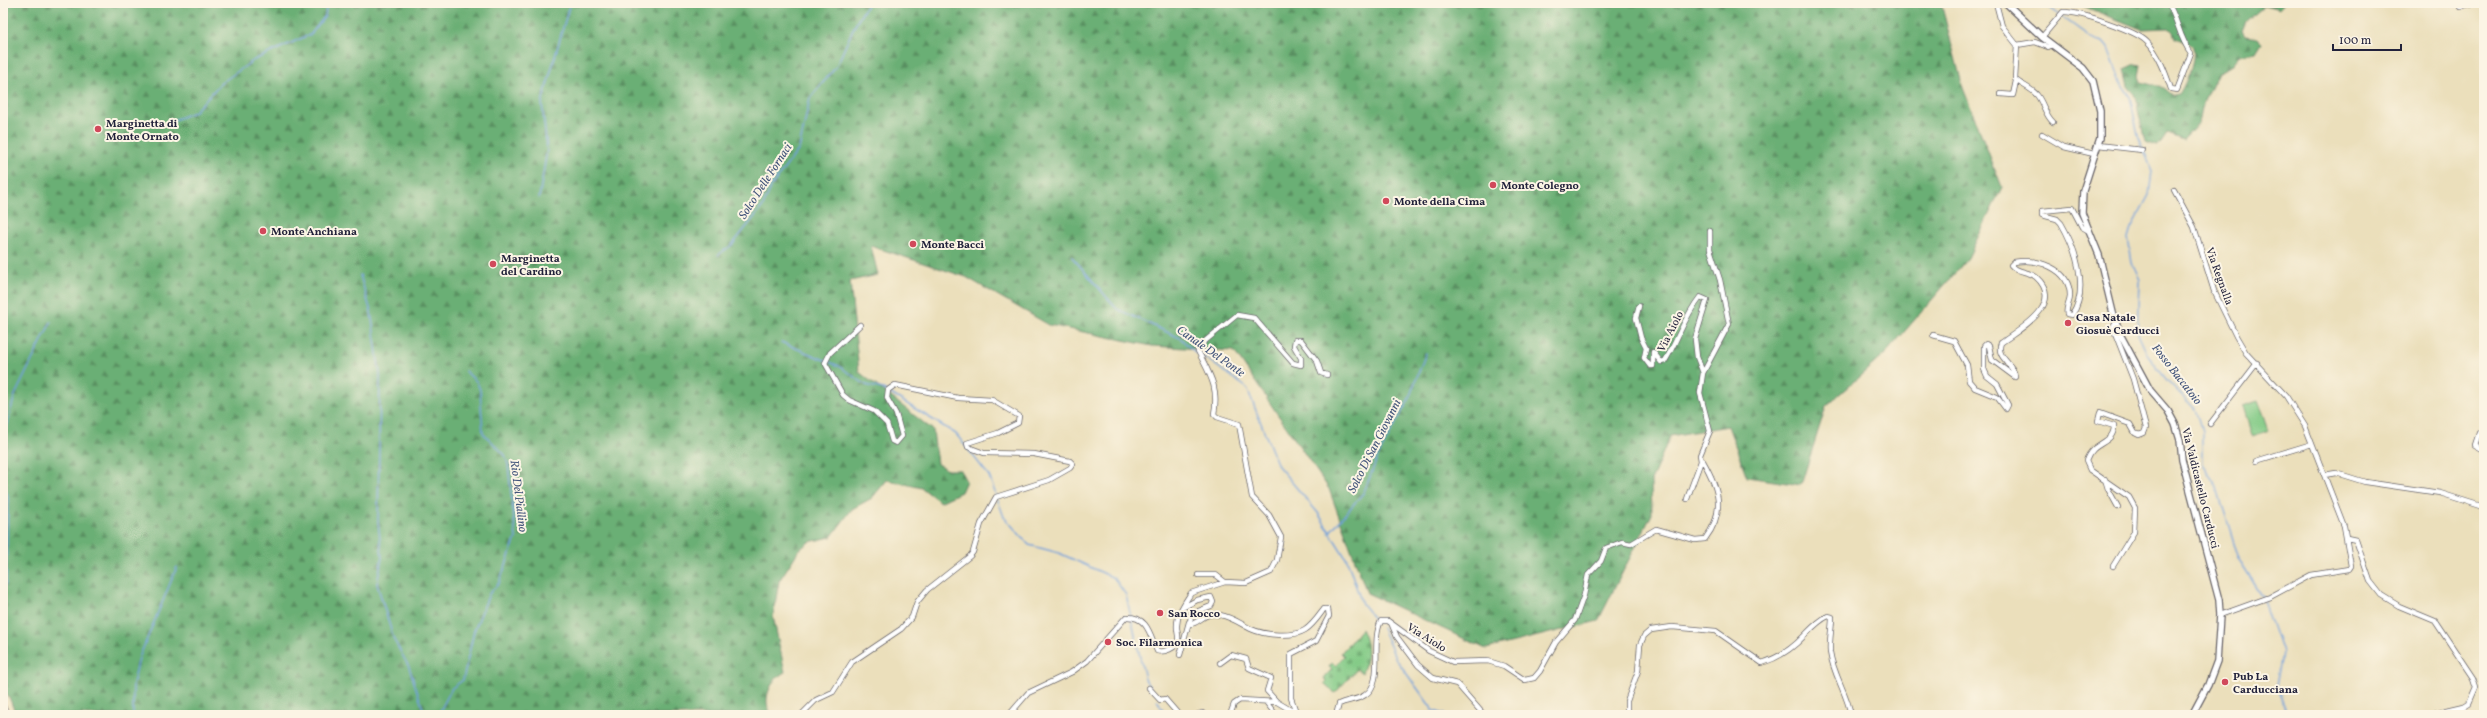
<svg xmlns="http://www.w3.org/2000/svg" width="2487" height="718" viewBox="0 0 2487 718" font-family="Vollkorn,serif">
<defs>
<pattern id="forest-firs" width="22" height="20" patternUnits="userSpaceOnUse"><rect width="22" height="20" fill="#6baf74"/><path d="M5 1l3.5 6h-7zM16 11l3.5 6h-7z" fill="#588e60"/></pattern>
<pattern id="cemetery-stones" width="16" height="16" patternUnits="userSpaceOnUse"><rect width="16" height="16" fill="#84cb87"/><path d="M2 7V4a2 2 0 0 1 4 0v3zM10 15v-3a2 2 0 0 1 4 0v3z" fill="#72ae75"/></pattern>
</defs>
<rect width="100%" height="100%" fill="#fcf5e5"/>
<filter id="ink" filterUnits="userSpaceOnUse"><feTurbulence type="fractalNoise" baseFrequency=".025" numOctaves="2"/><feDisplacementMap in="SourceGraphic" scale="8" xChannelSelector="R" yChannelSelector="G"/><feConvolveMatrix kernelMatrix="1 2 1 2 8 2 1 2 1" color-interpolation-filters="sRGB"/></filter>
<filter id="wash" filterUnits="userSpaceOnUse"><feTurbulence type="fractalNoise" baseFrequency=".012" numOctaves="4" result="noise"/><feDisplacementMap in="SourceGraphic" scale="16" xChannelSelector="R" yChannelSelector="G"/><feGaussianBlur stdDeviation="0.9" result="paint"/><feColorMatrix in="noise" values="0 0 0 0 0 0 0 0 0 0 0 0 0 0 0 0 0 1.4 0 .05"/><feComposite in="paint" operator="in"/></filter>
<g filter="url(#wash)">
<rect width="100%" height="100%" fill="#ebdfbb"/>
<!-- forest -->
<path fill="url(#forest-firs)" stroke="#466858" d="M 3,3 L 1939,3 L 1942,7 L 1963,88 L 2002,187 L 1968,258 L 1886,353 L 1826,406 L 1801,485 L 1747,477 L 1728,426 L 1670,436 L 1651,481 L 1652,514 L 1598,621 L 1486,649 L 1367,593 L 1329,489 L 1234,351 L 1152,346 L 1049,325 L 966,277 L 871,246 L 878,275 L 850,281 L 859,372 L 933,430 L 937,464 L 948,470 L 960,470 L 966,481 L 961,492 L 940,502 L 922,488 L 887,480 L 872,498 L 852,509 L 831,537 L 809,542 L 799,550 L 779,581 L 773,616 L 785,672 C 771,679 760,701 772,715 L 16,715 L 9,697 L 3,689 Z
M 2075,3 L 2285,3 L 2280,9 L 2264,5 L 2246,21 L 2242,31 L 2245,36 L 2258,38 L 2262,42 L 2256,52 L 2239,55 L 2232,65 L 2217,72 L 2204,100 L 2199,123 L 2183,140 L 2167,134 L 2161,143 L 2156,146 L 2145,142 L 2135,96 L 2128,86 L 2124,69 L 2135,64 L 2141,65 L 2139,76 L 2141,82 L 2164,88 L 2173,95 L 2179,94 C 2185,86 2198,55 2192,46 C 2188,42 2180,40 2175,38 L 2173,32 L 2169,28 L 2141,29 Z"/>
<!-- cemetery -->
<path fill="url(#cemetery-stones)" stroke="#537661" d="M 1361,629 C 1369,645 1368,657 1362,673 L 1357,669 L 1335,693 L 1324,683 L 1326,681 L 1324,678 L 1332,669 L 1329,667 L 1332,663 L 1336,666 L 1344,656 L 1341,653 Z"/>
<!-- garden -->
<path fill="#84cb87" stroke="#537661" d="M 2258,401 L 2268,431 L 2252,436 L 2243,406 Z"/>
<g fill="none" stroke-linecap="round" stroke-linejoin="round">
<!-- stream -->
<path stroke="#71a0da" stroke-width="1.5" d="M 2043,3 L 2090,37 L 2103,42 L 2108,48 L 2120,80 L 2130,97 L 2138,135 L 2152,171 L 2149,195 L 2131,228 L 2128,238 L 2132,263 L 2140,281 L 2138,334 L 2148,356 L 2166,379 L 2195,409 L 2202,431 L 2202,464 L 2216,485 L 2240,562 L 2263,598
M 169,122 L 194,112 L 221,83 L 254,60 L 311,34 L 325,16 L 327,3
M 539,198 L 547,150 L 542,103 L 570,3
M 718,255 L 732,245 L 763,206 L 772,185 L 799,149 L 810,98 L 836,67 L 854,27 L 868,3
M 1072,257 L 1117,309 L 1180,338 L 1197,354
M 360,275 L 371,312 L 380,375 L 378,522 L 382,557 L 377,584 L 394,640 L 409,667 L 425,715
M 781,342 L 839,366 L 866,385 L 883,389 L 956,434 L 989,476 L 1004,517 L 1029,545 L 1059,553 L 1114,578 L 1126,595 L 1145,679 L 1150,688
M 1203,356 L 1247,388 L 1278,466 L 1318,513 L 1347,560 L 1362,604 L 1376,621
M 3,438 L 15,395 L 51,322
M 3,478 L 8,497 L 6,582 L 3,590
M 1329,533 L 1364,492 L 1378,456 L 1408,401 L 1426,353
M 2264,601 L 2282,653 L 2276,686 L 2288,715
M 1382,628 L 1396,659 L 1433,710 L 1445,715
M 1157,700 L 1166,715
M 133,715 L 133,684 L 139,658 L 177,567
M 438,715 L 452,688 L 463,680 L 474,631 L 489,594 L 499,583 L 516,538 L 508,464 L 505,455 L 483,433 L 480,390 L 477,382 L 465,371"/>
</g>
</g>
<g filter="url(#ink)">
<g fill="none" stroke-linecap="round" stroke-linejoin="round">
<defs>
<path id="minor" d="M 1996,3 L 2002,26 L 2017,45 L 2015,79 C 2021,85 2030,87 2037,95 C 2044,104 2045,115 2053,122
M 2460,7 L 2473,3
M 2042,37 L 2063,12 C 2078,11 2137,31 2147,42 C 2159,54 2166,74 2171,89 L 2177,90 L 2191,53 C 2179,38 2178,19 2168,3
M 2017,45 L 2035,42 L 2048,47 L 2052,45
M 2000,94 L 2013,95 L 2016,81
M 2042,134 L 2064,147 L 2094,154
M 2098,145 L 2142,150
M 2174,190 L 2194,227 L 2214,291 L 2236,336 L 2246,353 L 2286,396 L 2305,426 L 2344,526 L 2351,566 L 2349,569 L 2311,575 L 2270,597 L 2220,615
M 1639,306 L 1636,318 L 1641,338 L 1646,348 L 1644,358 L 1650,366 L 1653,366 L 1653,352 L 1661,362 L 1665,361 C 1678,340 1684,317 1700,297 L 1707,300 L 1695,339 L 1697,357 L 1703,373 L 1700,393 L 1710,431 L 1700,455 L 1701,461
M 1933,335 L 1954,341 L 1967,365 L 1969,381 L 1975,388 L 1997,397 L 2006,409 L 2008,405 L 1997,384 L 1987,376 L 1984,369 L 1984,346 L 1986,344 L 1989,346 L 1992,360 L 2015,377 C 2015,364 1995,358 2001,343 C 2020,329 2066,304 2036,277 C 2029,271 2017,273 2011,265 L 2014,262 C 2037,258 2070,268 2070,296 C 2070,303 2065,308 2067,314 L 2072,315 C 2090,289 2075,247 2061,223 L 2057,219 L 2042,215 L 2042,211 L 2072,208 L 2082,227 L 2089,231
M 1703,373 L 1729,324 L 1720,280 L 1710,249 L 1710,231
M 2210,424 L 2257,363
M 2484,429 L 2479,433 L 2475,445 L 2484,450
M 2256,461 L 2312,444
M 2324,475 L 2336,473 L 2365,482 L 2440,493 L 2484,507
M 2105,479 L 2108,489 L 2118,507
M 2347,538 L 2356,540 L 2370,581 L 2381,595 L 2399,606 L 2435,621 L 2473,678 L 2476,687 L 2469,703 L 2464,706 L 2426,715
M 2113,566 L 2134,532 L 2135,508 L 2129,497 L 2090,470 L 2086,461 C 2093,440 2114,445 2114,426 L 2098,421 L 2100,413 L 2130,424 L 2135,433 L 2139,435 L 2144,433 L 2146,428 L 2133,379 L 2113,328 L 2116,322
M 1198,575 L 1216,575 L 1225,582
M 1182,608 L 1197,600 L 1211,597 L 1213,602 L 1211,606 L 1191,614 L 1190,624 C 1200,624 1203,611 1220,615 C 1232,617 1241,624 1251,629 C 1264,635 1292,638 1305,630 C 1313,625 1318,617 1324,609 L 1328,609 L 1329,616 L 1316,641 L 1291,654 L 1291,698 L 1296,712
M 1392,625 L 1397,637 L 1418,665 L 1433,678 L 1457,684 L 1484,715
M 1180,655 L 1189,622
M 1220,663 L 1231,655 L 1246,659 L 1249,668 L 1271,678 L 1267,691 L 1277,702 L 1299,715
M 1149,688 L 1160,700 L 1165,699 L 1179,715
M 1266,702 L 1276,715
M 3,706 L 7,715
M 801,715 L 816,700 L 833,692 L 852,662 L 901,629 L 912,617 L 917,602 L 927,590 L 970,556 L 973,552 L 981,524 L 996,497 L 1049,480 L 1070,468 L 1073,464 L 1070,461 L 1034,454 L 984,453 L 968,447 L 967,443 L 998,433 L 1018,423 L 1019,416 L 992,400 L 958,398 L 895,385 L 888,390 L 887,398 L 896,414 L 902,436 L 896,443 L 892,441 L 887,424 L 874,411 L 849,400 L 843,395 L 825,363 L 830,353 L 860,325
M 1009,715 L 1028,693 L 1072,672 L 1087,661 L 1126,617 C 1148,616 1150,635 1157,651 C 1163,653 1177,648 1178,641 C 1179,637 1177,632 1177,628 C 1176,615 1184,604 1191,593 L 1225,582 L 1246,583 L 1271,572 L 1277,560 L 1281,537 L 1269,515 L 1252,497 L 1239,424 L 1217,417 L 1214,414 C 1219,387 1210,375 1198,351 L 1199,346 L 1237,315 L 1254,318 L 1293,363 L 1301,365 L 1301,358 L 1294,346 L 1295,340 L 1301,340 L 1317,361 L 1321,373 L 1327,375
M 1196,715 L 1202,713 L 1206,715
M 1230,715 L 1234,704 L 1240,700 L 1277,702
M 1336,715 L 1339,704 C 1347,700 1358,700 1365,695 C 1385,682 1370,642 1381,621 L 1388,621 L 1429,651 L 1453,662 L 1488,661 L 1504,666 L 1525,680 L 1534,678 L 1540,671 L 1556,642 L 1575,620 L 1584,595 L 1588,575 L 1601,561 L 1606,548 L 1622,542 L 1631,544 L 1656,529 L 1695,540 L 1705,539 C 1726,511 1719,489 1703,461 L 1701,461 L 1687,499
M 1627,715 L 1627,701 L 1638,671 L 1640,645 L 1644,636 L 1651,630 L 1672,627 L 1716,631 L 1762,663 C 1778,658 1793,648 1804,636 C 1812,628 1818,621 1828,616 L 1832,617 C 1832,628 1829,641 1830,652 C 1833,674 1847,693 1851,715"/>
<path id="tertiary" d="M 2006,3 L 2042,37 L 2083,68 L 2093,81 L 2100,111 L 2100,138 L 2083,191 L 2082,213 L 2099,255 L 2113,313 L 2121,336 L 2150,390 L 2168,411 L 2175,424 L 2180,440 L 2182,460 L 2219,600 L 2220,615 L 2217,661 L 2208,685 L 2192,715"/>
</defs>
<!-- minor casing -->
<use href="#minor" stroke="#686468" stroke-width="6"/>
<!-- tertiary casing -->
<use href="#tertiary" stroke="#686468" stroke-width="8"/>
<!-- minor -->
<use href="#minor" stroke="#fff" stroke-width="4.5"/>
<!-- tertiary -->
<use href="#tertiary" stroke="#fff" stroke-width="5.5"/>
</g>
</g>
<!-- markers -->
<g fill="#d1495b" stroke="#fcf5e5" stroke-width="1.5">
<circle cx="98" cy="129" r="4"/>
<circle cx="1493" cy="185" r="4"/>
<circle cx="1386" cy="201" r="4"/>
<circle cx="263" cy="231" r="4"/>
<circle cx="913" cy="244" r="4"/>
<circle cx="493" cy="264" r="4"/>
<circle cx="2068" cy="323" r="4"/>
<circle cx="1160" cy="613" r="4"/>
<circle cx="1108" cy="642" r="4"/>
<circle cx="2225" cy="682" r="4"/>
</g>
<g text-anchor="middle" stroke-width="4" stroke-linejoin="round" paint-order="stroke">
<!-- poi labels -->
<g font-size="11" font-weight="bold" fill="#22223b" stroke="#fcf5e5" text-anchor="start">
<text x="106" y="127">Marginetta di<tspan x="106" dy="13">Monte Ornato</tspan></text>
<text x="1501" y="189">Monte Colegno</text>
<text x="1394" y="205">Monte della Cima</text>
<text x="271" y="235">Monte Anchiana</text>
<text x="921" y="248">Monte Bacci</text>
<text x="501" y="262">Marginetta<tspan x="501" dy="13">del Cardino</tspan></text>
<text x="2076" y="321">Casa Natale<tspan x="2076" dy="13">Giosuè Carducci</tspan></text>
<text x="1168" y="617">San Rocco</text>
<text x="1116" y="646">Soc. Filarmonica</text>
<text x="2233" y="680">Pub La<tspan x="2233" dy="13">Carducciana</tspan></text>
</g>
<!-- street labels -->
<g font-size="11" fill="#22223b" stroke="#fcf5e5">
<text transform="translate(2220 276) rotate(70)" y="4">Via Regnalla</text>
<text transform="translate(1670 331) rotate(-63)" y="4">Via Aiolo</text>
<text transform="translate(2201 488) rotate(76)" y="4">Via Valdicastello Carducci</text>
<text transform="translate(1427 637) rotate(32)" y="4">Via Aiolo</text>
</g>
<!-- water labels -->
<g font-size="12" font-style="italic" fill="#42547b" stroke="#fcf5e5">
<text transform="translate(765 181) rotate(-57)" y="4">Solco Delle Fornaci</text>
<text transform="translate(1211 351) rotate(35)" y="4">Canale Del Ponte</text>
<text transform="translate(2177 374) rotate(52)" y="4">Fosso Baccatoio</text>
<text transform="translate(1374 446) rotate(-63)" y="4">Solco Di San Giovanni</text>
<text transform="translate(519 496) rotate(83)" y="4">Rio Del Piallino</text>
</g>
</g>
<!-- margin -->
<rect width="2487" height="718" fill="none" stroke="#fcf5e5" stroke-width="16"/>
<!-- scale -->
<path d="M2333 44v6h68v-6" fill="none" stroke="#22223b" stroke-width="2"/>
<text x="2339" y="44" font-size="12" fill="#22223b" stroke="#fcf5e5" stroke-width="3" paint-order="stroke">100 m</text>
</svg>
